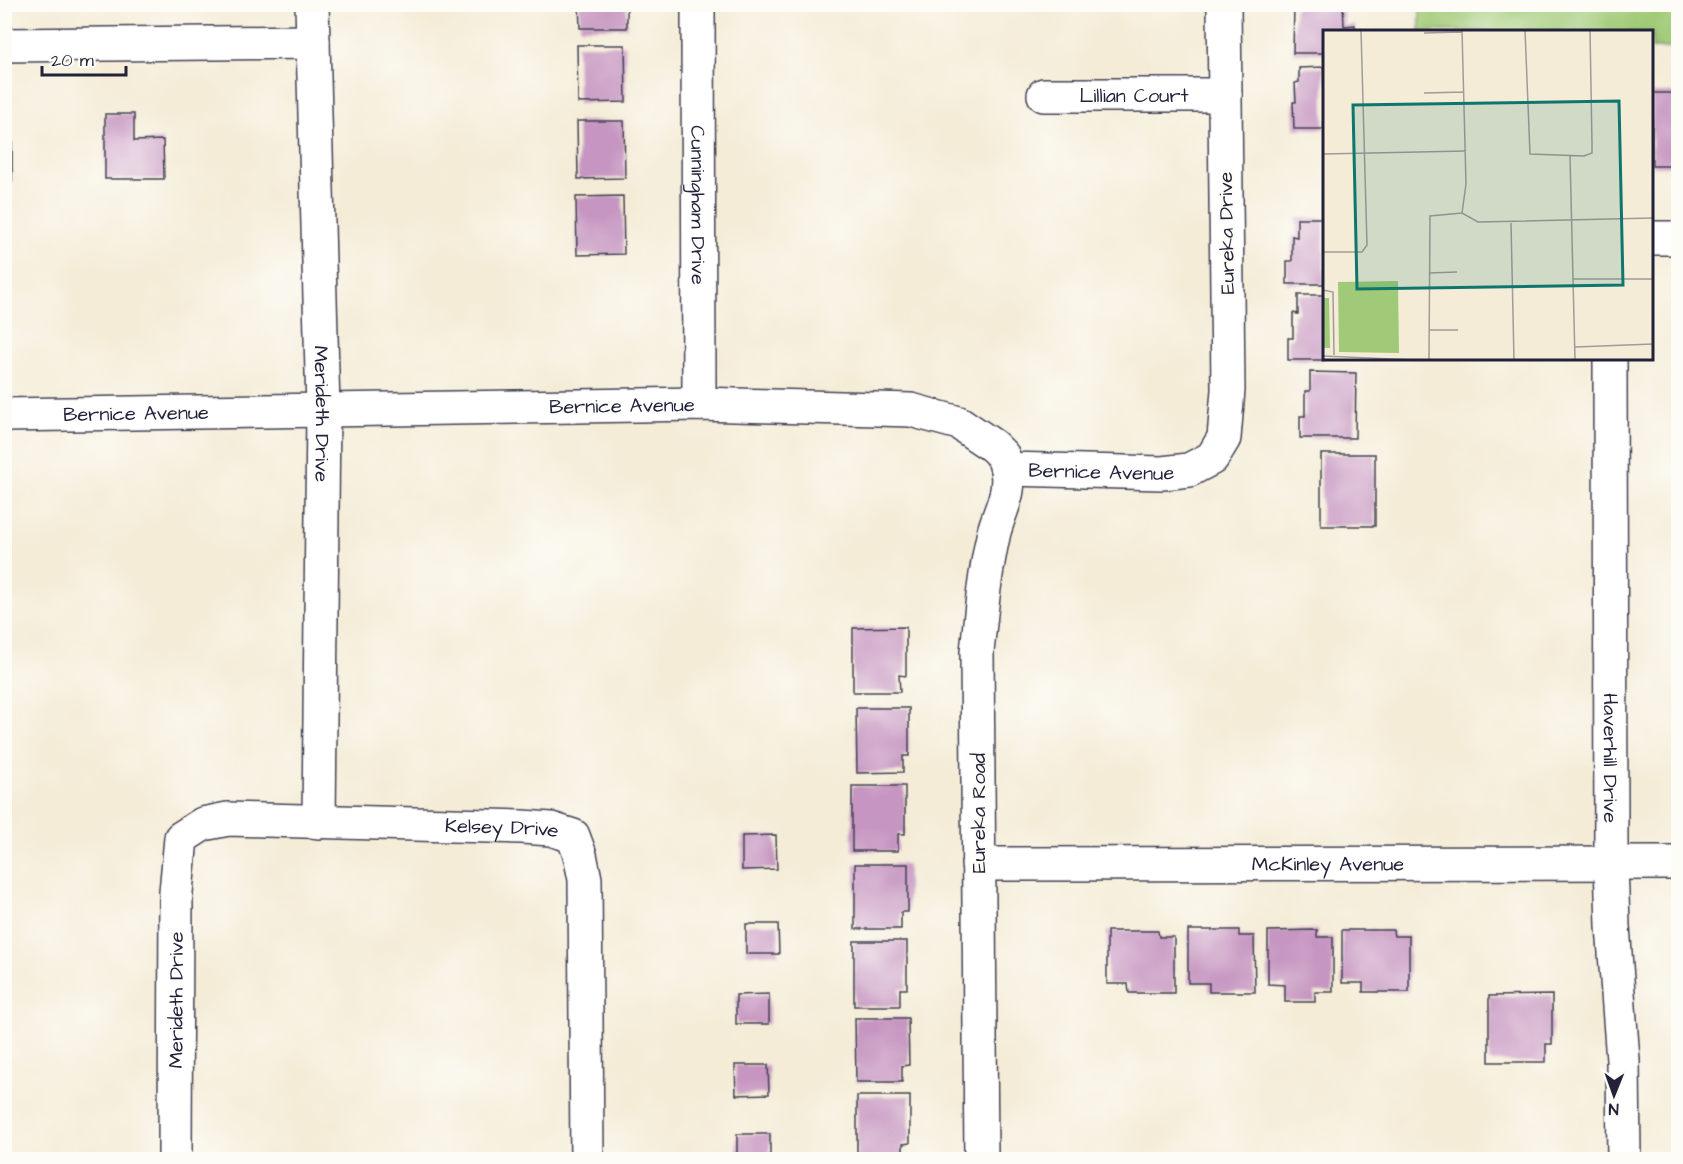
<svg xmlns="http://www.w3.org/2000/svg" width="1683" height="1164" viewBox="0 0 1683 1164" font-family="'Architects Daughter',sans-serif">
<rect width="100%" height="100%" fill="#fdfcf7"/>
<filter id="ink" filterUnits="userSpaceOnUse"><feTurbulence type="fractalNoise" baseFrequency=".0167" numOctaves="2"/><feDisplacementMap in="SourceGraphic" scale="12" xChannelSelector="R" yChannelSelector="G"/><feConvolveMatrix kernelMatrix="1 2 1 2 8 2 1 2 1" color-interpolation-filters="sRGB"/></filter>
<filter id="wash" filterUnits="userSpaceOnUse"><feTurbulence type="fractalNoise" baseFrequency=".008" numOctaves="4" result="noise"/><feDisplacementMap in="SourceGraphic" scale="24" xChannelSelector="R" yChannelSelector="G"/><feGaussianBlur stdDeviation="1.35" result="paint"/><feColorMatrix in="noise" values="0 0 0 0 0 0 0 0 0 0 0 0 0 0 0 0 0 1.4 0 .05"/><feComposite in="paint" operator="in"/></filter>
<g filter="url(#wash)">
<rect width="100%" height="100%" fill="#f4ecd7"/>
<!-- green -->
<path fill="#a0ca77" stroke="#617659" stroke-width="1.5" d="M 1420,5 L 1678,5 L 1678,48 L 1652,48 L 1652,32 L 1420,31 Z"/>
<g id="blocks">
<!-- building -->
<path fill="#c695c1" d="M 579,4 L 627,4 L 627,28 L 580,28 Z
M 1298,4 L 1343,4 L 1344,26 L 1355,25 L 1355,32 L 1324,32 L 1324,53 L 1293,53 L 1294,7 L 1298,7 Z
M 577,45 L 625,45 L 626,102 L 578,103 Z
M 1324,67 L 1324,129 L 1294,129 L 1293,102 L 1296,102 L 1295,83 L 1299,82 L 1299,68 Z
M 1652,93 L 1678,93 L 1678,166 L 1652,166 Z
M 105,114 L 134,114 L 134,141 L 163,140 L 164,179 L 105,179 Z
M 577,121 L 624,121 L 625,178 L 578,179 Z
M 5,142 L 12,142 L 12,181 L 5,181 Z
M 623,196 L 624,254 L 577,255 L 576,197 Z
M 1297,218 L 1324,218 L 1324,284 L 1287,284 L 1287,261 L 1292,261 L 1292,236 L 1297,237 Z
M 1298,295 L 1324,295 L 1324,360 L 1288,360 L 1288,338 L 1293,338 L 1293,313 L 1298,314 Z
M 1310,372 L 1356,373 L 1355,438 L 1300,438 L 1300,416 L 1305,416 L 1305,391 L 1310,391 Z
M 1321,454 L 1375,454 L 1375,526 L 1321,526 Z
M 906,627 L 906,676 L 899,675 L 900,692 L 853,692 L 853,628 Z
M 856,708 L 909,708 L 909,756 L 903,756 L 903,772 L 857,773 Z
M 852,786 L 905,786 L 905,834 L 898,834 L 898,851 L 852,851 Z
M 776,835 L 777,869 L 742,870 L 742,836 Z
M 855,864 L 908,864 L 908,912 L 901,912 L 901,929 L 855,929 Z
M 746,924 L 778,924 L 779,954 L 746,954 Z
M 1188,930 L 1239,930 L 1239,936 L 1254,936 L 1255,992 L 1209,992 L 1209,983 L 1188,983 Z
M 1317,930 L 1317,937 L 1333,937 L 1333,992 L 1315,992 L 1315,1002 L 1285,1002 L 1285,985 L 1268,984 L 1268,931 Z
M 1342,930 L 1393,930 L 1394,936 L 1409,936 L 1409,992 L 1363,992 L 1363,983 L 1342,983 Z
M 1107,931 L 1158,931 L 1159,937 L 1174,937 L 1174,993 L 1129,993 L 1128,984 L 1107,984 Z
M 854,941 L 907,941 L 907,989 L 900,989 L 900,1006 L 854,1006 Z
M 769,994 L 769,1024 L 736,1024 L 736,995 Z
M 1552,995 L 1552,1044 L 1546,1044 L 1546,1062 L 1489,1062 L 1489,996 Z
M 855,1018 L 908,1018 L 909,1065 L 902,1066 L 902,1082 L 856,1082 Z
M 735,1065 L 768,1065 L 769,1094 L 736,1095 Z
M 857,1096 L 910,1096 L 910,1143 L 903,1144 L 903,1160 L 857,1160 Z
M 737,1134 L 770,1134 L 770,1160 L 737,1160 Z"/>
</g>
</g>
<g filter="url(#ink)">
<use href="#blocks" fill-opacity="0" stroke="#424052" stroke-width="1.5"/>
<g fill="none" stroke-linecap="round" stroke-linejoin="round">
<defs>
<g id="minor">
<path id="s1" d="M 312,4 L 323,409 L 319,822"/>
<path id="s2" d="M 698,4 L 699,404"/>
<path d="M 4,45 L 313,42"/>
<path id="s3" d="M 1044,95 L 1225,95"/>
<path d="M 1652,238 L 1678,238"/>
<path id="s4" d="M 1610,358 L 1611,863 L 1613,926 L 1623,1060 L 1624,1160"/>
<path id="s5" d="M 4,415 L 699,404 L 911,410 L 959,423 L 993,446 L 1003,456 L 1007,469 L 1162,473 L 1189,470 L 1212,458 L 1224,438 L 1228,390 L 1224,4"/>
<path id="s6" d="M 978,864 L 1678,863"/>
<path id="s7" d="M 175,1160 L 176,892 L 181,838 L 203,824 L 228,819 L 522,827 L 551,829 L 573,836 L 580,855 L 585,879 L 587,1160"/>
<path d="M 981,1160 L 977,652 C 981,612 985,571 994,532 C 1000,509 1011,495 1007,469"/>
</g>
</defs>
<!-- minor casing -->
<use href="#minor" stroke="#424052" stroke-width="36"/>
<!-- minor -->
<use href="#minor" stroke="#fff" stroke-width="33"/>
</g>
</g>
<g text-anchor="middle" stroke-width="4.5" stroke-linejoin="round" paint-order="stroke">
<!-- street labels -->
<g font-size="20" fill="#22223b" stroke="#fdfcf7">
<text dy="7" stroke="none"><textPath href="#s3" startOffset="90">Lillian Court</textPath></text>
<text dy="7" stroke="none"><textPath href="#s2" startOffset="201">Cunningham Drive</textPath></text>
<text transform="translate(1226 233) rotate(-91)" y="7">Eureka Drive</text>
<text dy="7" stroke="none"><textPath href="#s5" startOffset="618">Bernice Avenue</textPath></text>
<text dy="7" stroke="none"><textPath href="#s5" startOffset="132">Bernice Avenue</textPath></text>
<text dy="7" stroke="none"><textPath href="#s1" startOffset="410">Merideth Drive</textPath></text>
<text dy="7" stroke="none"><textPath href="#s5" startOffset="1120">Bernice Avenue</textPath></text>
<text dy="7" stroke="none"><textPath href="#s4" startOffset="400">Haverhill Drive</textPath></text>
<text transform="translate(978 813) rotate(-90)" y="7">Eureka Road</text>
<text dy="7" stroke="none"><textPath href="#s7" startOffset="648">Kelsey Drive</textPath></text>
<text dy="7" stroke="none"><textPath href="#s6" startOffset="350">McKinley Avenue</textPath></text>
<text dy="7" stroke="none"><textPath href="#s7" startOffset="160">Merideth Drive</textPath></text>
</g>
</g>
<!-- overview -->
<g transform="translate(1323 30)">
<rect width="330" height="330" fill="#f4ecd7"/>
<path d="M 75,251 L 76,323 L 16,322 L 15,252 ZM 0,268 L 6,268 L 7,318 L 0,318 Z" fill="#a0ca77"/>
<path fill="none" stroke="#a09b99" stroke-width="1.5" d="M 202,0 L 207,124 L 261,126 L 269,123 L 269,114 L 267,0M 101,3 L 139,2M 101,63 L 141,62M 0,124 L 143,121M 247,126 L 252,330M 139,183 L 143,154 L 139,0M 188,193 L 191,330M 0,222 L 39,222 L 44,215 L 38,0M 106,243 L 134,242M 250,249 L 330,249M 0,260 L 10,262 L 11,325M 107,300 L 135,300M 252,317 L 330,314M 0,326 L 92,330M 106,330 L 107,186 L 139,183 L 155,192 L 330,188"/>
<path fill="#0f766e" fill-opacity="0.15" stroke="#0f766e" stroke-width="3" d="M 296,71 L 300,255 L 34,259 L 30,75 Z"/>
<rect width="330" height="330" fill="none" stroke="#22223b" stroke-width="3"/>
</g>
<!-- margin -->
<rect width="1683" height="1164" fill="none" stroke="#fdfcf7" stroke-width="24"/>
<!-- north arrow -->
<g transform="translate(1614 1095) rotate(181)" stroke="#fdfcf7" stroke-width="4.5" paint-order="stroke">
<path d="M0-4.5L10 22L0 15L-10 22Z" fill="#22223b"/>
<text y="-9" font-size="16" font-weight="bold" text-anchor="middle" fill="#22223b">N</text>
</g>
<!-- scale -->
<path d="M42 66v9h84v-9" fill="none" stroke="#22223b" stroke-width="3"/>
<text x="51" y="66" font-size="18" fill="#22223b" stroke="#fdfcf7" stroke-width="4.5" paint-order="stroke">20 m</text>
</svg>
